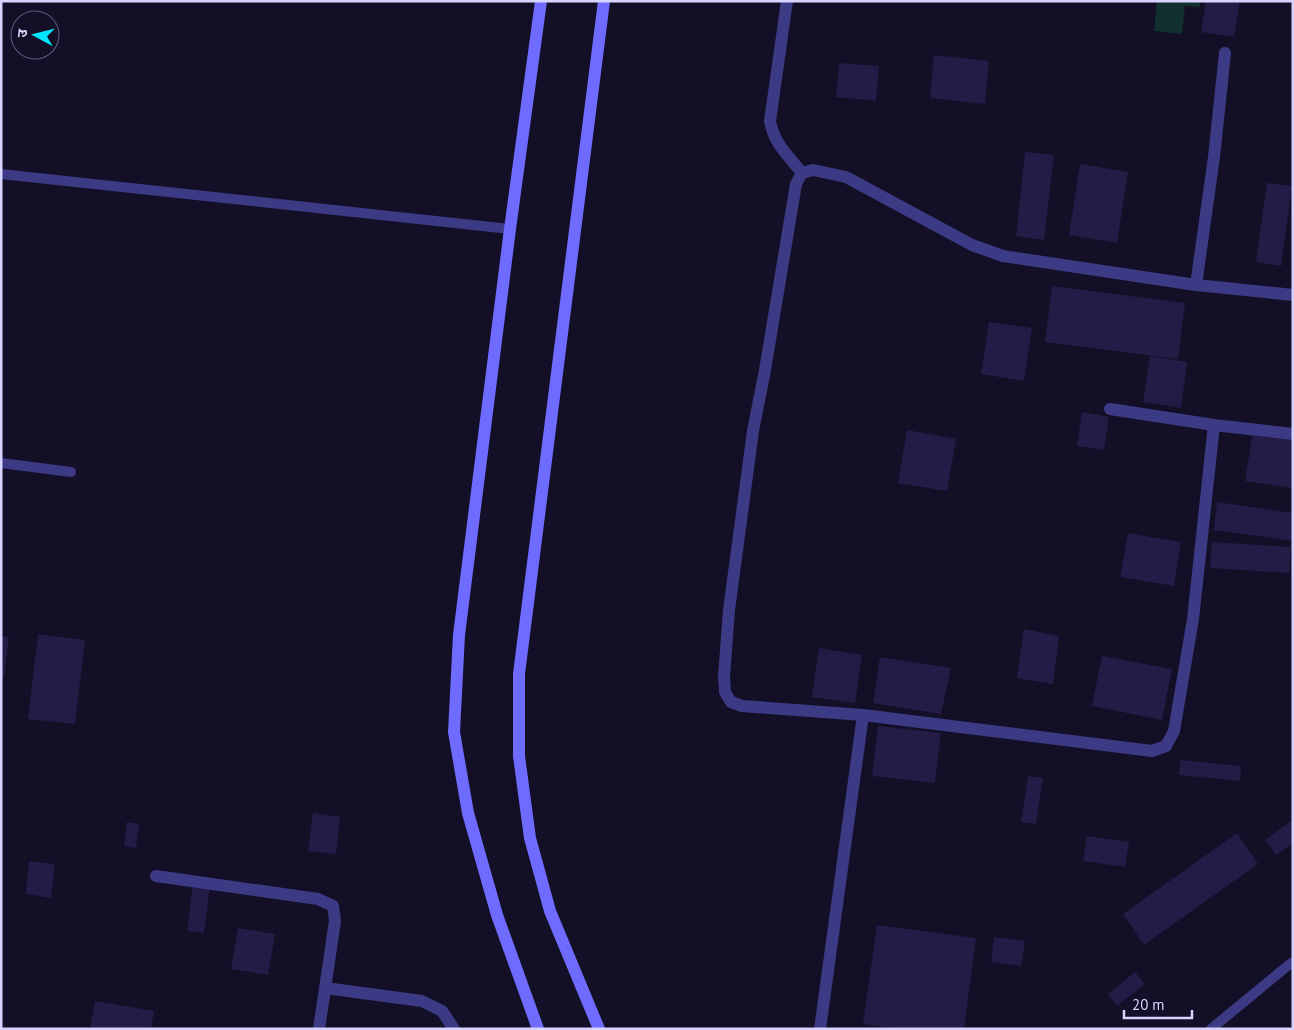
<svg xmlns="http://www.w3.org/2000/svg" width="1294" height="1030" viewBox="0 0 1294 1030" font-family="'PT Sans','Noto Sans Devanagari',sans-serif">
<rect width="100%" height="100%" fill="#130f26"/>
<!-- green -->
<path fill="#12302f" d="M 1157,1 L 1200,1 L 1200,7 L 1185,6 L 1182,34 L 1154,31 Z"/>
<!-- building -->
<path fill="#241b47" d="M 1206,1 L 1240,1 L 1234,37 L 1201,32 Z
M 934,55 L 989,61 L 985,104 L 930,98 Z
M 839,63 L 879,66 L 876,101 L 836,97 Z
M 1025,152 L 1054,155 L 1044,240 L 1016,236 Z
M 1080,164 L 1128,172 L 1117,243 L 1069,235 Z
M 1267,183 L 1292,186 L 1281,266 L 1256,262 Z
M 1052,286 L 1185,303 L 1178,359 L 1045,342 Z
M 989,322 L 1032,328 L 1024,381 L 981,374 Z
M 1150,356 L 1187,362 L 1181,408 L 1143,402 Z
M 1082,412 L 1109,417 L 1104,450 L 1077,446 Z
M 907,430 L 956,439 L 947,491 L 898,483 Z
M 1252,436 L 1293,440 L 1293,488 L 1245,481 Z
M 1217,502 L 1293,513 L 1293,541 L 1214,530 Z
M 1128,533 L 1181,542 L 1174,586 L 1120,577 Z
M 1212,542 L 1291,547 L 1289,573 L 1210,568 Z
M 1024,629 L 1059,636 L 1053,684 L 1017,678 Z
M 38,634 L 85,640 L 75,724 L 28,719 Z
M 1,636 L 9,637 L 4,678 L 1,678 Z
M 819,648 L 862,655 L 855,703 L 812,697 Z
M 1102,656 L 1172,669 L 1162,720 L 1092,706 Z
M 880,657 L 951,668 L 941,714 L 873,703 Z
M 878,726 L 941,733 L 935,783 L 872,776 Z
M 1180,760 L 1241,766 L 1240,781 L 1179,775 Z
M 1028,776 L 1043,778 L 1036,824 L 1021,822 Z
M 313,813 L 340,817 L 336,854 L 308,851 Z
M 1291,821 L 1293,823 L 1293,843 L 1276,855 L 1265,840 Z
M 127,822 L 139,824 L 136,848 L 124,846 Z
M 1237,833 L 1258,864 L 1144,945 L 1123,914 Z
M 1087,836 L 1129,842 L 1125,867 L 1083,861 Z
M 29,861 L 55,864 L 51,898 L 26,894 Z
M 193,884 L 210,887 L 204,933 L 187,931 Z
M 877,925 L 976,938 L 964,1029 L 899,1029 L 863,1024 Z
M 238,928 L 275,934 L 268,975 L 231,969 Z
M 994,937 L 1025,941 L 1021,966 L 991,962 Z
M 1135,972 L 1145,984 L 1117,1006 L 1108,994 Z
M 95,1001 L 154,1011 L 151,1029 L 90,1029 Z"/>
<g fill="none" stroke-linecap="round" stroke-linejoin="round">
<!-- lane -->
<path stroke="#3d3a85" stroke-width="10" d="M 1,174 L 510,229
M 1,463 L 71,472
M 1211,1029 L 1291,963"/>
<!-- street -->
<path stroke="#3d3a85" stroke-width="12" d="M 787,1 L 770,121 C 774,144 788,155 802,173
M 1196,285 L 1214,157 L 1225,53
M 1110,409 L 1214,425 L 1293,434
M 1214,425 L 1193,619 L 1174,731 L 1166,746 L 1152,751 L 863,715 L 742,706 L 731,702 L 725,692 L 724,677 L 729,610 L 753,431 L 765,370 L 796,184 L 802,173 L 813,170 L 846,177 L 972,245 L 1003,256 L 1196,285 L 1293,295
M 156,876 L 318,899 L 333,906 L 335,921 L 319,1029
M 325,988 L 422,1001 L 442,1011 L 454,1029
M 820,1029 L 863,715"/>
<!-- secondary -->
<path stroke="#6f6bff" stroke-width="12" d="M 538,1029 L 497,915 L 468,813 L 454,732 L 459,635 L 510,229 L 541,1
M 599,1029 L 550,911 L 530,838 L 519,756 L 519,674 L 604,1"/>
</g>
<!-- border -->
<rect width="1294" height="1030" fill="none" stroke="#d9d4ff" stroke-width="5"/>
<!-- north arrow -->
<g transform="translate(35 35) rotate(277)"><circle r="24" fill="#130f26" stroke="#625e7d"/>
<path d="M0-4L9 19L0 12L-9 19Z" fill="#00e5ff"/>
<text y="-8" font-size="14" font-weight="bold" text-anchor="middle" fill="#d9d4ff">उ</text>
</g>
<!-- scale -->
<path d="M1124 1010v8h68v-8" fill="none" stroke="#d9d4ff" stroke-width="2.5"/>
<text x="1132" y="1010" font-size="15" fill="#d9d4ff" stroke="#130f26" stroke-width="4" paint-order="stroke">20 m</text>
</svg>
